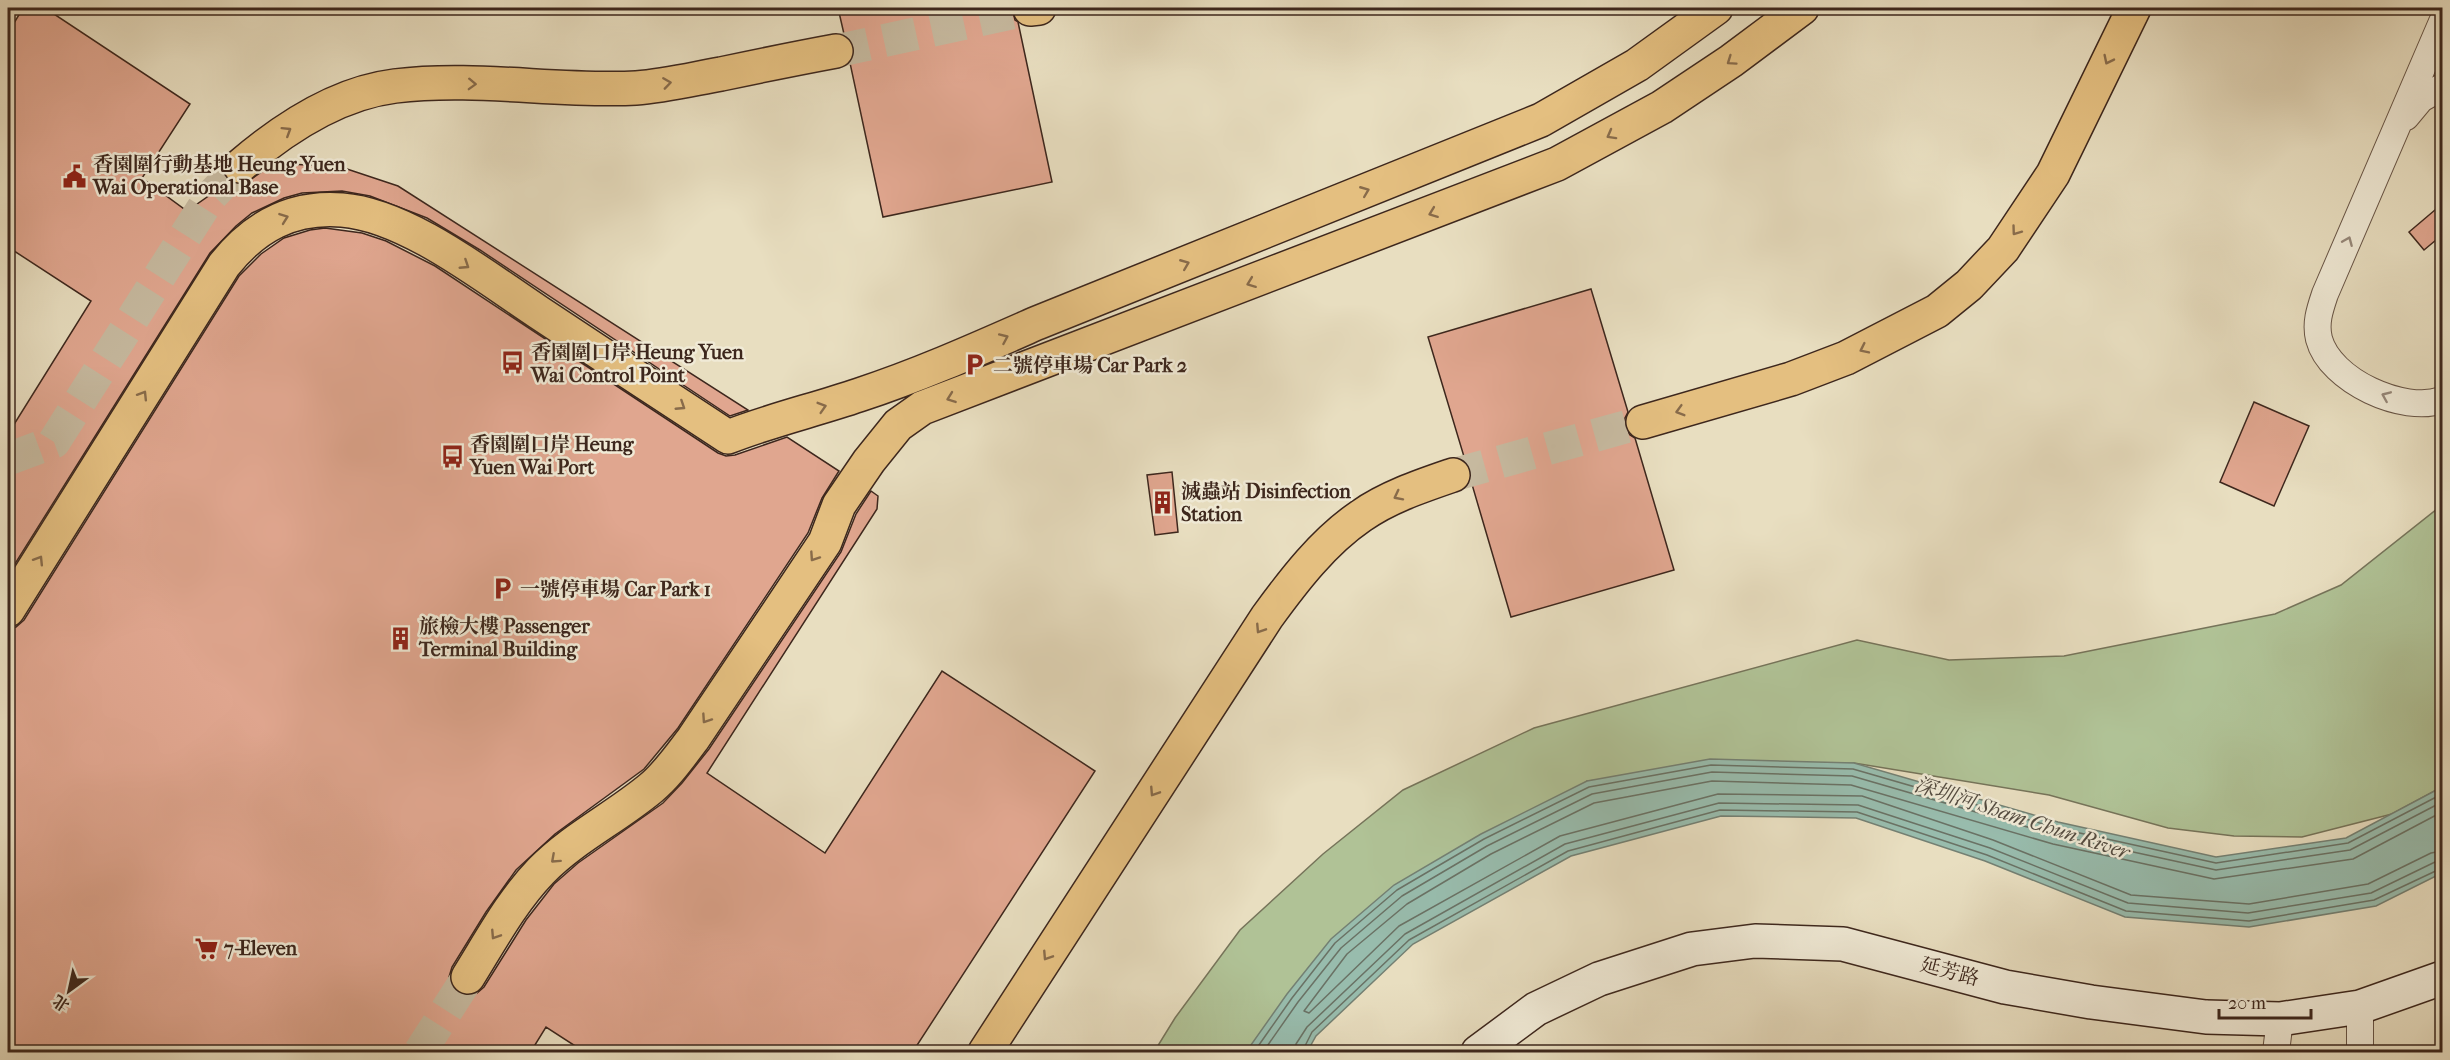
<svg xmlns="http://www.w3.org/2000/svg" width="2450" height="1060" viewBox="0 0 2450 1060" font-family="'IM FELL French Canon','Noto Serif SC',serif">
<rect width="100%" height="100%" fill="#e8dec0"/>
<filter id="stains"><feTurbulence type="fractalNoise" baseFrequency=".00333" numOctaves="4"/><feColorMatrix values="0 0 0 0 .2 0 0 0 0 .09 0 0 0 0 .02 0 0 0 .5 -.17"/></filter>
<radialGradient id="worn" r=".72"><stop offset=".6" stop-color="#630" stop-opacity="0"/><stop offset="1" stop-color="#630" stop-opacity=".3"/></radialGradient>
<!-- green -->
<path fill="#b0c296" stroke="#76745a" stroke-width="1.5" d="M 2442,505 L 2442,787 L 2392,814 L 2302,837 L 2234,836 L 2168,828 L 2049,795 L 1854,763 L 1587,781 L 1246,1052 L 1154,1052 L 1175,1018 L 1240,930 L 1323,854 L 1403,790 L 1534,728 L 1857,640 L 1949,660 L 2064,656 L 2275,614 L 2341,585 Z"/>
<!-- water -->
<path fill="#98bcad" stroke="#748073" stroke-width="1.5" d="M 1710,759 L 1854,763 L 2058,822 L 2216,857 L 2346,838 L 2442,787 L 2442,873 L 2376,906 L 2249,927 L 2125,917 L 1985,861 L 1856,818 L 1721,816 L 1571,856 L 1413,944 L 1316,1036 L 1307,1052 L 1246,1052 L 1287,994 L 1331,939 L 1394,885 L 1481,834 L 1587,781 Z"/>
<g fill="none" stroke-linecap="round" stroke-linejoin="round">
<!-- shore -->
<path stroke="#6a7265" stroke-width="1.5" d="M 2442,812 L 2353,859 L 2214,879 L 2053,844 L 1851,785 L 1712,781 L 1594,803 L 1491,854 L 1407,904 L 1347,954 L 1304,1011 L 1309,1013 L 1399,926 L 1560,836 L 1718,794 L 1862,796 L 1993,840 L 2131,895 L 2249,904 L 2368,884 L 2431,853 L 2442,851
M 1254,1052 L 1292,998 L 1335,943 L 1397,890 L 1484,839 L 1589,787 L 1711,765 L 1853,769 L 2057,828 L 2216,863 L 2348,843 L 2442,794
M 1263,1052 L 1298,1002 L 1341,948 L 1402,896 L 1487,846 L 1592,794 L 1712,772 L 1852,776 L 2055,835 L 2216,870 L 2350,850 L 2442,802
M 1295,1052 L 1296,1044 L 1307,1027 L 1405,934 L 1565,844 L 1719,803 L 1858,805 L 1990,848 L 2128,903 L 2248,913 L 2371,893 L 2435,862 L 2442,860
M 1302,1052 L 1312,1032 L 1409,940 L 1568,851 L 1720,810 L 1857,812 L 1987,855 L 2126,911 L 2249,921 L 2374,900 L 2442,868"/>
</g>
<!-- building -->
<path fill="#e0a68f" stroke="#3d271d" stroke-width="1.5" d="M 23,8 L 45,8 L 190,104 L 142,178 L 187,211 L 230,181 L 244,184 L 263,171 L 290,164 L 341,167 L 398,186 L 748,410 L 730,416 L 480,250 L 427,218 L 370,196 L 342,191 L 302,193 L 284,198 L 252,213 L 236,226 L 210,253 L 8,575 L 8,434 L 91,301 L 8,247 L 8,33 Z
M 838,8 L 1012,8 L 1015,20 L 1018,22 L 1052,182 L 883,217 L 850,63 L 854,57 L 854,47 L 851,39 L 844,34 Z
M 2442,204 L 2442,235 L 2424,250 L 2409,232 Z
M 325,228 L 362,233 L 386,241 L 435,266 L 718,453 L 726,456 L 735,455 L 787,437 L 839,471 L 822,498 L 808,533 L 678,728 L 644,769 L 555,834 L 516,870 L 486,912 L 452,967 L 449,977 L 452,986 L 458,993 L 467,996 L 477,993 L 484,987 L 526,920 L 554,884 L 578,863 L 663,803 L 682,783 L 709,749 L 841,552 L 856,514 L 871,491 L 878,496 L 877,509 L 707,773 L 825,853 L 942,671 L 1095,771 L 912,1053 L 586,1053 L 546,1027 L 530,1053 L 8,1053 L 8,629 L 16,627 L 24,620 L 239,276 L 261,254 L 284,238 L 310,230 Z
M 1591,289 L 1628,412 L 1625,418 L 1625,428 L 1630,435 L 1635,438 L 1674,570 L 1511,617 L 1471,481 L 1471,469 L 1465,460 L 1428,337 Z
M 2254,402 L 2309,426 L 2274,506 L 2220,482 Z
M 1172,472 L 1178,532 L 1155,535 L 1147,475 Z"/>
<g fill="none" stroke-linecap="round" stroke-linejoin="round">
<!-- highway-tunnel -->
<path stroke="#c6b99f" stroke-width="33" stroke-dasharray="33 16" stroke-linecap="butt" d="M 836,51 L 1030,9
M 8,459 L 54,442 L 210,197 L 240,166
M 1453,475 L 1643,422
M 420,1052 L 468,977"/>
<defs>
<path id="street" d="M 2442,22 L 2325,294 C 2320,309 2315,323 2319,339 C 2330,381 2404,414 2442,400
M 2406,117 L 2421,99 L 2442,87
M 2360,1007 L 2360,1052
M 2276,1052 L 2280,1019"/>
<path id="secondary" d="M 1478,1052 L 1536,1009 L 1599,979 L 1692,949 L 1755,941 L 1843,944 L 2005,987 L 2091,1002 L 2206,1017 L 2280,1019 L 2360,1007 L 2442,978"/>
<path id="highway" d="M 1030,9 L 1039,8
M 240,166 C 283,129 338,93 395,86 C 475,76 556,92 636,88 C 664,86 693,79 721,74 C 759,66 798,58 836,51
M 1643,422 L 1791,379 L 1846,358 L 1937,311 L 1969,285 L 2003,249 L 2053,174 L 2134,8
M 8,610 L 224,265 C 255,226 292,206 342,210 C 407,215 485,277 538,312 C 601,354 665,396 728,437 C 771,420 815,410 859,395 C 920,375 978,349 1037,323 L 1541,120 L 1637,65 L 1716,8
M 468,977 C 490,942 511,902 541,871 C 573,838 615,818 651,788 C 667,775 680,756 693,739 L 825,542 L 839,505 L 869,461 L 898,425 L 922,408 L 1557,164 L 1662,107 L 1731,61 L 1802,8
M 985,1052 L 1267,617 C 1294,580 1323,542 1361,516 C 1388,497 1421,486 1453,475"/>
</defs>
<!-- street casing -->
<use href="#street" stroke="#685546" stroke-width="28"/>
<!-- secondary casing -->
<use href="#secondary" stroke="#3d271d" stroke-width="36"/>
<!-- highway casing -->
<use href="#highway" stroke="#3d271d" stroke-width="36"/>
<!-- street -->
<use href="#street" stroke="#f0ead6" stroke-width="26"/>
<!-- secondary -->
<use href="#secondary" stroke="#f0ead6" stroke-width="33"/>
<!-- highway -->
<use href="#highway" stroke="#e4bf80" stroke-width="33"/>
</g>
<!-- one-way arrows -->
<defs><path id="oneway-chevron" d="M-2-3.5L2.5 0L-2 3.5" fill="none" stroke-width="1.6" stroke-linecap="round" stroke-linejoin="round" transform="scale(1.5)"/></defs>
<g stroke="#886b4a">
<use href="#oneway-chevron" transform="translate(2108 60) rotate(116)"/>
<use href="#oneway-chevron" transform="translate(1731 61) rotate(145)"/>
<use href="#oneway-chevron" transform="translate(667 83) rotate(-8)"/>
<use href="#oneway-chevron" transform="translate(472 84) rotate(2)"/>
<use href="#oneway-chevron" transform="translate(287 131) rotate(-32)"/>
<use href="#oneway-chevron" transform="translate(1611 135) rotate(151)"/>
<use href="#oneway-chevron" transform="translate(1365 191) rotate(-22)"/>
<use href="#oneway-chevron" transform="translate(1433 213) rotate(159)"/>
<use href="#oneway-chevron" transform="translate(284 218) rotate(-20)"/>
<use href="#oneway-chevron" transform="translate(2016 231) rotate(126)"/>
<use href="#oneway-chevron" transform="translate(1185 264) rotate(-22)"/>
<use href="#oneway-chevron" transform="translate(465 265) rotate(33)"/>
<use href="#oneway-chevron" transform="translate(1251 283) rotate(159)"/>
<use href="#oneway-chevron" transform="translate(1004 338) rotate(-24)"/>
<use href="#oneway-chevron" transform="translate(1864 349) rotate(154)"/>
<use href="#oneway-chevron" transform="translate(143 395) rotate(-58)"/>
<use href="#oneway-chevron" transform="translate(951 398) rotate(160)"/>
<use href="#oneway-chevron" transform="translate(681 406) rotate(33)"/>
<use href="#oneway-chevron" transform="translate(822 407) rotate(-17)"/>
<use href="#oneway-chevron" transform="translate(1680 411) rotate(164)"/>
<use href="#oneway-chevron" transform="translate(1398 496) rotate(153)"/>
<use href="#oneway-chevron" transform="translate(814 557) rotate(124)"/>
<use href="#oneway-chevron" transform="translate(39 560) rotate(-58)"/>
<use href="#oneway-chevron" transform="translate(1260 629) rotate(123)"/>
<use href="#oneway-chevron" transform="translate(706 719) rotate(124)"/>
<use href="#oneway-chevron" transform="translate(1154 792) rotate(123)"/>
<use href="#oneway-chevron" transform="translate(555 859) rotate(138)"/>
<use href="#oneway-chevron" transform="translate(495 935) rotate(123)"/>
<use href="#oneway-chevron" transform="translate(1047 956) rotate(123)"/>
</g>
<g stroke="#96887a">
<use href="#oneway-chevron" transform="translate(2348 241) rotate(-67)"/>
<use href="#oneway-chevron" transform="translate(2386 396) rotate(-157)"/>
</g>
<!-- icons -->
<defs>
<symbol id="civic-bare" viewBox="-9 -9 18 18"><path d="M-.6-6.5H3V-4.5H.6V-3L4-1V1h2V6H-6V1h2V-1L-.6-3ZM-1.2 2.5V6h2.4V2.5Z" fill="#8f2418" stroke="#f0ead6" stroke-width="2.5" paint-order="stroke"/></symbol>
<symbol id="bus-bare" viewBox="-9 -9 18 18"><path d="M-5-6H5V4H4V6H2V4H-2V6H-4V4H-5ZM-3.5-4V0h7V-4ZM-3.5 1.2v1.5H-2V1.2ZM2 1.2v1.5H3.5V1.2Z" fill="#8f2418" stroke="#f0ead6" stroke-width="2.5" paint-order="stroke"/></symbol>
<symbol id="parking-bare" viewBox="-9 -9 18 18"><path d="M-3.5-5.5H1a3.5 3.5 0 0 1 0 7H-1V5.5H-3.5ZM-1-3.4V-.6H.8a1.4 1.4 0 0 0 0-2.8Z" fill="#8f2418" stroke="#f0ead6" stroke-width="2.5" paint-order="stroke"/></symbol>
<symbol id="building-bare" viewBox="-9 -9 18 18"><path d="M-4-6H4V6H1V3H-1V6H-4ZM-2.5-4.3h1.7v1.8h-1.7ZM.8-4.3h1.7v1.8H.8ZM-2.5-1h1.7V.8h-1.7ZM.8-1h1.7V.8H.8Z" fill="#8f2418" stroke="#f0ead6" stroke-width="2.5" paint-order="stroke"/></symbol>
<symbol id="supermarket-bare" viewBox="-9 -9 18 18"><path d="M-6-5.5h2.5l.6 2H6L4.5 2H-2.5L-4.4-4H-6ZM-1.5 3.2a1.3 1.3 0 1 0 .1 0ZM3 3.2a1.3 1.3 0 1 0 .1 0Z" fill="#8f2418" stroke="#f0ead6" stroke-width="2.5" paint-order="stroke"/></symbol>
</defs>
<g fill-rule="evenodd">
<use href="#civic-bare" x="58" y="160" width="33" height="33"/>
<use href="#bus-bare" x="496" y="346" width="33" height="33"/>
<use href="#parking-bare" x="958" y="348" width="33" height="33"/>
<use href="#bus-bare" x="436" y="440" width="33" height="33"/>
<use href="#building-bare" x="1146" y="486" width="33" height="33"/>
<use href="#parking-bare" x="486" y="572" width="33" height="33"/>
<use href="#building-bare" x="384" y="622" width="33" height="33"/>
<use href="#supermarket-bare" x="190" y="932" width="33" height="33"/>
</g>
<g text-anchor="middle" stroke-width="5" stroke-linejoin="round" paint-order="stroke">
<!-- poi labels -->
<g font-size="20" font-weight="bold" fill="#3d271d" stroke="#f0ead6" text-anchor="start">
<text x="93" y="171">香園圍行動基地 Heung Yuen<tspan x="93" dy="23">Wai Operational Base</tspan></text>
<text x="531" y="359">香園圍口岸 Heung Yuen<tspan x="531" dy="23">Wai Control Point</tspan></text>
<text x="993" y="372">二號停車場 Car Park 2</text>
<text x="470" y="451">香園圍口岸 Heung<tspan x="470" dy="23">Yuen Wai Port</tspan></text>
<text x="1181" y="498">滅蟲站 Disinfection<tspan x="1181" dy="23">Station</tspan></text>
<text x="520" y="596">一號停車場 Car Park 1</text>
<text x="419" y="633">旅檢大樓 Passenger<tspan x="419" dy="23">Terminal Building</tspan></text>
<text x="224" y="955">7-Eleven</text>
</g>
<!-- street labels -->
<g font-size="20" fill="#3d271d" stroke="#f0ead6">
<text transform="translate(1950 971) rotate(15)" y="7">延芳路</text>
</g>
<!-- water labels -->
<g font-size="21" font-style="italic" fill="#544c41" stroke="#f0ead6">
<text transform="translate(2022 818) rotate(18)" y="7">深圳河 Sham Chun River</text>
</g>
</g>
<!-- margin -->
<rect width="2450" height="1060" fill="none" stroke="#e8dec0" stroke-width="30"/>
<rect x="9" y="9" width="2432" height="1042" fill="none" stroke="#3d271d" stroke-width="3"/>
<rect x="15" y="15" width="2420" height="1030" fill="none" stroke="#3d271d" stroke-width="1.5"/>
<!-- north arrow -->
<g transform="translate(69 991) rotate(213)" stroke="#f0ead6" stroke-width="4.5" paint-order="stroke">
<path d="M0-4.5L10 22L0 15L-10 22Z" fill="#3d271d"/>
<text y="-9" font-size="16" font-weight="bold" text-anchor="middle" fill="#3d271d">北</text>
</g>
<!-- scale -->
<path d="M2219 1009v9h92v-9" fill="none" stroke="#3d271d" stroke-width="3"/>
<text x="2228" y="1009" font-size="18" fill="#3d271d" stroke="#f0ead6" stroke-width="4.5" paint-order="stroke">20 m</text>
<rect width="100%" height="100%" filter="url(#stains)"/>
<rect width="100%" height="100%" fill="url(#worn)"/>
</svg>
